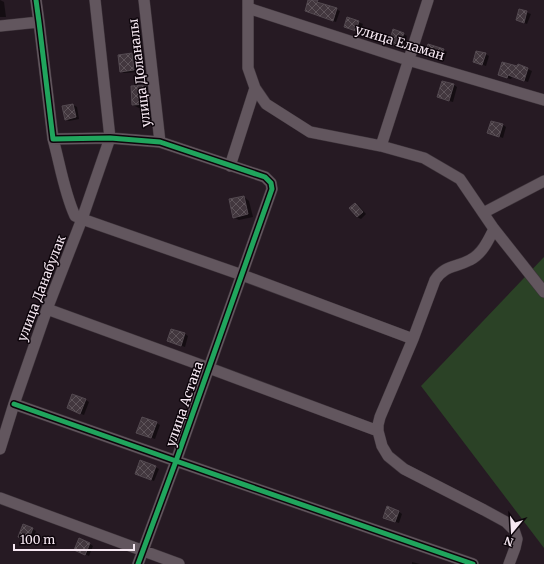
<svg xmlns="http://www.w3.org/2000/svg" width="544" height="564" viewBox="0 0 544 564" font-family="Merriweather,serif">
<defs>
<pattern id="building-cross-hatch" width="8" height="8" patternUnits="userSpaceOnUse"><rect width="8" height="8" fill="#42373e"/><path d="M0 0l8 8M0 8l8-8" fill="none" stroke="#5e545a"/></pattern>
</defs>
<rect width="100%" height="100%" fill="#261a23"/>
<!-- green -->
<path fill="#2b4226" d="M 544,257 L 544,548 L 421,386 Z"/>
<!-- shadow -->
<path fill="#0007" d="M 0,0 L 4,2 L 6,17 L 0,17 Z
M 310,0 L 317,1 L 340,11 L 336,22 L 310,13 Z
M 520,10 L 531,14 L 527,24 L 517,20 Z
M 348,18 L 363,24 L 360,32 L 349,29 L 345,27 Z
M 403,34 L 407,36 L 403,48 L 390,43 Z
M 443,50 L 447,52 L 444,61 L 430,57 L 426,55 Z
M 132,54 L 136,56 L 138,72 L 124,73 L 121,71 Z
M 485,54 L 489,56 L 486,66 L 478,63 Z
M 518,65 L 532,71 L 528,82 L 512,77 L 511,79 L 503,77 L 518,68 Z
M 454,85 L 457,87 L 453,102 L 442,99 L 438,97 Z
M 146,86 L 152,89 L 153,107 L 139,108 L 133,105 Z
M 73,105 L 77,107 L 79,119 L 69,121 L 65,119 Z
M 492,122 L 503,125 L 506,127 L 503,138 L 492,134 Z
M 244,197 L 249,201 L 253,217 L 239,220 L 233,217 Z
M 355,204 L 359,206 L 366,214 L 361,219 L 357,217 Z
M 185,334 L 188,336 L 185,347 L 168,341 Z
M 86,400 L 89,402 L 84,415 L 71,410 Z
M 156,423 L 160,425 L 155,439 L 141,434 Z
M 155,467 L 159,469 L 154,481 L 140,476 Z
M 398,511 L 402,514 L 399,523 L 384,518 Z
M 32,529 L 36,531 L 31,542 L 23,539 Z
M 90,544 L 93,546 L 89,556 L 78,551 Z
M 412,562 L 420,564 L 412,564 Z"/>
<!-- building -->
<path fill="url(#building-cross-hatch)" stroke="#534950" d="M 308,0 L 318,0 L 317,2 L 337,8 L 333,21 L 305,11 Z
M 519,9 L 527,11 L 524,23 L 516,20 Z
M 347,17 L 359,21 L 356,31 L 344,27 Z
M 393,29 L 404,33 L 399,46 L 389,43 Z
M 428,44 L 444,49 L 440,60 L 425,55 Z
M 476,51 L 486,53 L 482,65 L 473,62 Z
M 132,53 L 134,70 L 120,72 L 118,55 Z
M 502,62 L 517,66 L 518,64 L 528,68 L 524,81 L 508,75 L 507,78 L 498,75 Z
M 442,81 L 454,84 L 449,101 L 437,97 Z
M 146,85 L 148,104 L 132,105 L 131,86 Z
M 73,104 L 76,117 L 65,120 L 62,106 Z
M 491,121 L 503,124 L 499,137 L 487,133 Z
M 244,196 L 248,214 L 233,218 L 229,199 Z
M 355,203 L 363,212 L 357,217 L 349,208 Z
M 171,329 L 185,333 L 181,346 L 167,341 Z
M 72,394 L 86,399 L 80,414 L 67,408 Z
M 142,417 L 157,422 L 151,438 L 136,433 Z
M 140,460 L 156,466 L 151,480 L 135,474 Z
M 387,506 L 399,511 L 395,522 L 383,518 Z
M 23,524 L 33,528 L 28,541 L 18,537 Z
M 79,538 L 90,543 L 85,555 L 74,550 Z"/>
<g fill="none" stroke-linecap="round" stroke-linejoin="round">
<defs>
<path id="minor" d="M 36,0 L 39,22 L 53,139 L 110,138 L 160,142 L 265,177 L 271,183 L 272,189 L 176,461 L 138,564
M 144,0 L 160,142
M 248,0 L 248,68 L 255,88 L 266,104 L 310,132 L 381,146 L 424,158 L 460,179 L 494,229 L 544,292
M 248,8 L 408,60 L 544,100
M 0,26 L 39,22
M 53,139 C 60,164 64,192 75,216 L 82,219 L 242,275 L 413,339
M 381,146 L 428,0
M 230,166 L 255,88
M 483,213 L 544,181
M 494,229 C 488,241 482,254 470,260 C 455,268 445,265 435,280 L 413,339 L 380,417 L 378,425 L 378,431 L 382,446 L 388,456 L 404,469 L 484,510 L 506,522 L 514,530 L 517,539 L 515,548 L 509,564
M 47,309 L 209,368 L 378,431
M 14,404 L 176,461 L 473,564
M 0,449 L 14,404 L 47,309 L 82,219 L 110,138 L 95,0
M 0,498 L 179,564"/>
</defs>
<!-- minor casing -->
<use href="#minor" stroke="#3e343b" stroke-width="12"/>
<!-- minor -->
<use href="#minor" stroke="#62565e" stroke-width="11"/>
<defs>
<path id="cycleway" d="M 36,0 L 39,22 L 53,139 L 110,138 L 160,142 L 265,177 L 271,183 L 272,189 L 176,461 L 138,564
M 14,404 L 176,461 L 473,564"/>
</defs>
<!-- cycleway casing -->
<use href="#cycleway" stroke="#0d050b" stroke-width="8"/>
<!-- cycleway -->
<use href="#cycleway" stroke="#20a55d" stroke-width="5"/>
</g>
<g text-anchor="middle" stroke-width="3" stroke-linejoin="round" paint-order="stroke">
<!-- street labels -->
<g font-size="13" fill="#f6e8f2" stroke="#0d050b">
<text transform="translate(400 42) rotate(17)" y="5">улица Еламан</text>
<text transform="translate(139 73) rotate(-97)" y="5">улица Доланалы</text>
<text transform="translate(41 288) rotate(-69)" y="5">улица Данабулак</text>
<text transform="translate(184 404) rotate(-71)" y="5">улица Астана</text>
</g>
</g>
<!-- north arrow -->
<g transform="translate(512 532) rotate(198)" stroke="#0d050b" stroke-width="3" paint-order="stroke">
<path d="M0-3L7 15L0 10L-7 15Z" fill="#f6e8f2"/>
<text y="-6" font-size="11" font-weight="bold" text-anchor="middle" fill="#f6e8f2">N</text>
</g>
<!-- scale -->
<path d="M14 544v6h120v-6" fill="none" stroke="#f6e8f2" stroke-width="2"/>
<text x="20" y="544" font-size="12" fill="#f6e8f2" stroke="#0d050b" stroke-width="3" paint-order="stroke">100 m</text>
</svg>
